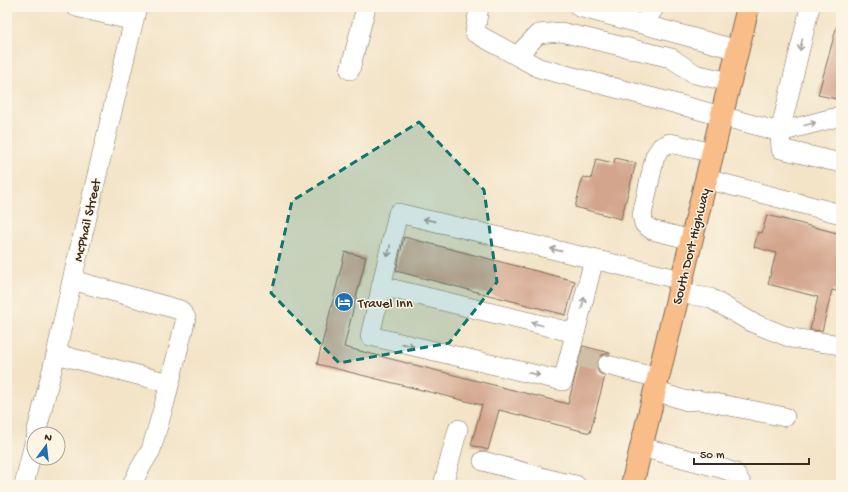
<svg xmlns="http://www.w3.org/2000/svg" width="848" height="492" viewBox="0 0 848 492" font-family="'Gochi Hand',sans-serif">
<rect width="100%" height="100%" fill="#fcf5e5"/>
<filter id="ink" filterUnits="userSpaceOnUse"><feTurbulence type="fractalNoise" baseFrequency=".025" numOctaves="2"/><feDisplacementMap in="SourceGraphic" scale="8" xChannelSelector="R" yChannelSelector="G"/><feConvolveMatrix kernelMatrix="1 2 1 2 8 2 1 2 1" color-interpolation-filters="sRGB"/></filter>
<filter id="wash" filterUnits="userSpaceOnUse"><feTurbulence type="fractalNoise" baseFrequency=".012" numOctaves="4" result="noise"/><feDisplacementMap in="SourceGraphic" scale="16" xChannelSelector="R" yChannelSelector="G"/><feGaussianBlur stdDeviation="0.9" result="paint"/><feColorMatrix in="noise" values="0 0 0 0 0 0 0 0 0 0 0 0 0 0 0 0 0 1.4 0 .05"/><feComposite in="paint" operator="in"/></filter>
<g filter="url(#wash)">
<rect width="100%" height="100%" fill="#f3e4c8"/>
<g id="blocks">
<!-- building -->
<path fill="#d3a58d" d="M 837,25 L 841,25 L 841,100 L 818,95 Z
M 615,158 L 636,163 L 621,219 L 575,207 L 583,177 L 591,179 L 596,159 L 614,163 Z
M 767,215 L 841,234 L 841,292 L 832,290 L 822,331 L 810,330 L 818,297 L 768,284 L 776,253 L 754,247 L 758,232 L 762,233 Z
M 404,237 L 575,281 L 566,315 L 396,271 Z
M 345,252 L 366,257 L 344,347 L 568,404 L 583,346 L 610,353 L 610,354 L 604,354 L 599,357 L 596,363 L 597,368 L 599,373 L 605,376 L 590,433 L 499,410 L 488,450 L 471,445 L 482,405 L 317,364 Z"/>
</g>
</g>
<g filter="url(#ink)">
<use href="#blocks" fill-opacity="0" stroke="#7b6b5a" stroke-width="1"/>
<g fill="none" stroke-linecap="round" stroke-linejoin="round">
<!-- minor-tunnel -->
<path stroke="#cebfa6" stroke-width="19" stroke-dasharray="19 10" stroke-linecap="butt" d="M 580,357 L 607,365"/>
<defs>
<path id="minor" d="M 76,7 L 134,21
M 479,7 L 475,33 L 539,68 L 677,104 L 780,132 L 841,116
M 579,7 L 738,50
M 810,7 L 780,132 L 781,149 L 841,163
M 643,24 L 655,7
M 517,56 L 538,34 L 561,32 L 671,58 L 695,74 L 730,82
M 350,70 L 366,7
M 706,179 L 841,214
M 692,240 L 652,230 L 644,224 L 642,215 L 655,156 L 661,147 L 670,143 L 713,153
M 594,259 L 563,381 L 370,336 L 398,213 L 682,280
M 72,280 L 180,310 L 186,318 L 165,402 L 151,450 L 139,470 L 132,485
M 381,286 L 575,333
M 679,293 L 710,298 L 751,322 L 791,338 L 841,345
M 56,354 L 169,383
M 607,365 L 658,378
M 655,391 L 687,401 L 698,400 L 715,403 L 785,417
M 36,434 L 56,354 L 72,280 L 137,7
M 641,447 L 724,469 L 735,473 L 741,483 L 740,485
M 483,461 L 556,481 L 576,485
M 24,485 L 34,443
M 443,485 L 458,429"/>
<path id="major" d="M 632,485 L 748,7"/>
</defs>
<!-- minor casing -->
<use href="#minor" stroke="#7b6b5a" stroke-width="20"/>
<!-- major casing -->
<use href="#major" stroke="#7b6b5a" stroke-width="24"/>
<!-- minor -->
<use href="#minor" stroke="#fff" stroke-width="19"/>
<!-- major -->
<use href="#major" stroke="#f8bd89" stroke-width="22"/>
</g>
<!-- one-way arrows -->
<defs><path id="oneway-shaft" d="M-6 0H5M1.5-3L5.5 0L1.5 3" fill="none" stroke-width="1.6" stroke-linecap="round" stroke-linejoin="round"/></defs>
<g stroke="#a79f9a">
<use href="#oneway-shaft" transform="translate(801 45) rotate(104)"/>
<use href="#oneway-shaft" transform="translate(810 124) rotate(-15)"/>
<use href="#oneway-shaft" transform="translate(429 220) rotate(-167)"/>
<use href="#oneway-shaft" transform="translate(556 250) rotate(-167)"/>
<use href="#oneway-shaft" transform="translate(389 251) rotate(103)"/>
<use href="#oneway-shaft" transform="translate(583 303) rotate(-76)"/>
<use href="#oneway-shaft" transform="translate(537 324) rotate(-166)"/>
<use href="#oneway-shaft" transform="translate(408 345) rotate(13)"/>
<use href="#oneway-shaft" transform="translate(534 374) rotate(13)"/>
</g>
</g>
<!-- marked area -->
<path fill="#0f766e" fill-opacity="0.2" stroke="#0f766e" stroke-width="3" stroke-dasharray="8 5" stroke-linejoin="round" d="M 419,122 L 484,190 L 497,282 L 449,343 L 339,363 L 271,293 L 292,201 Z"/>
<!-- icons -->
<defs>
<symbol id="hotel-disc" viewBox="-11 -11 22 22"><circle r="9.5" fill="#1f6fb2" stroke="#fcf5e5"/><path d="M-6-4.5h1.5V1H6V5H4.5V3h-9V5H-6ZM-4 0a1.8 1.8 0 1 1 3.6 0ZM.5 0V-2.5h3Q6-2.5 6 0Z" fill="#fff"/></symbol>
</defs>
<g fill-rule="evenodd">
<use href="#hotel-disc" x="333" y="291" width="22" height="22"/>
</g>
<g text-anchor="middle" stroke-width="3" stroke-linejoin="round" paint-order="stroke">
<!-- street labels -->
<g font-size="14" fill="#3b2a1e" stroke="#fcf5e5">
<text transform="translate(86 220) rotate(-77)" y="5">McPhail Street</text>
<text transform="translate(690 246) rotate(-76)" y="5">South Dort Highway</text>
</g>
<!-- poi labels -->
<g font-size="14" fill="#3b2a1e" stroke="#fcf5e5" text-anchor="start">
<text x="358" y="307">Travel Inn</text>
</g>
</g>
<!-- margin -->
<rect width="848" height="492" fill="none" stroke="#fcf5e5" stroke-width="24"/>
<!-- north arrow -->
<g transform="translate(46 446) rotate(15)"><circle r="19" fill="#fcf5e5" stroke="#afa495"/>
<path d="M0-3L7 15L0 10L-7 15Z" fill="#1f6fb2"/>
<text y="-6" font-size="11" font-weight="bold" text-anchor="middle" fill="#3b2a1e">N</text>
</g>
<!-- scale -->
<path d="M694 458v6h115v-6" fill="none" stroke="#3b2a1e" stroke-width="2"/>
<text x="700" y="458" font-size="12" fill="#3b2a1e" stroke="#fcf5e5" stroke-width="3" paint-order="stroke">50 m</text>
</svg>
